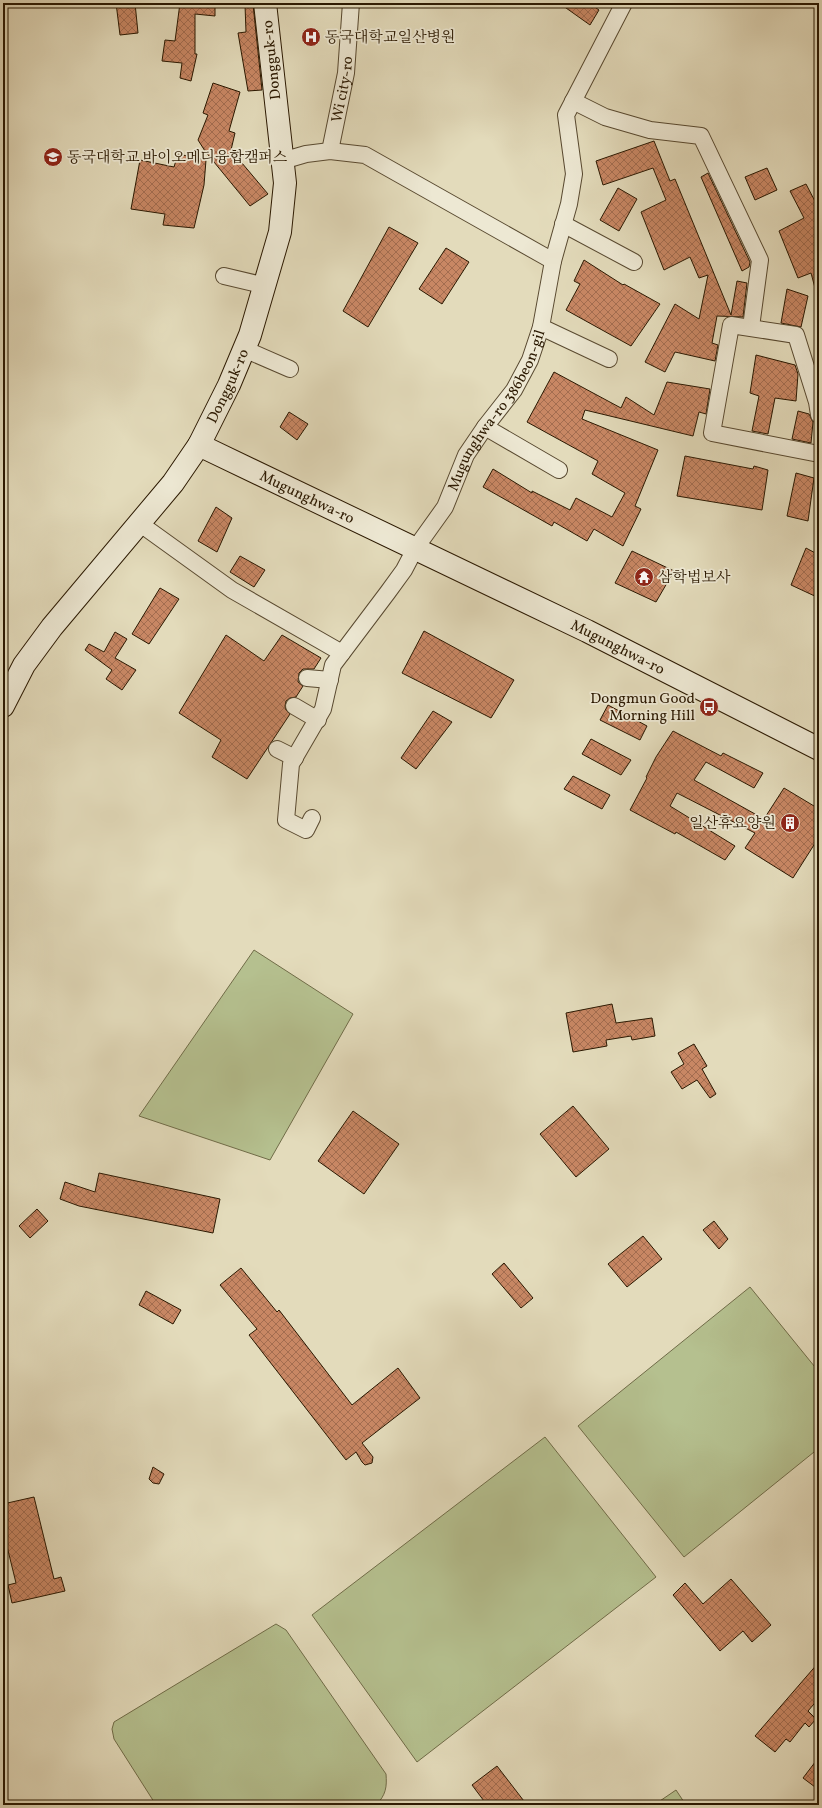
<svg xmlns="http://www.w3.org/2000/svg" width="822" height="1808" viewBox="0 0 822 1808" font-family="Vollkorn,'Noto Serif KR',serif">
<defs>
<pattern id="building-cross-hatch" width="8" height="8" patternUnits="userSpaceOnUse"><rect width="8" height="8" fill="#c88764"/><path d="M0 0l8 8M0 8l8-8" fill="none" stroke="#a36d50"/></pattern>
</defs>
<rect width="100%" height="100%" fill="#e3dbbb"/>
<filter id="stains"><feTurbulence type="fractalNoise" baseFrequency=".005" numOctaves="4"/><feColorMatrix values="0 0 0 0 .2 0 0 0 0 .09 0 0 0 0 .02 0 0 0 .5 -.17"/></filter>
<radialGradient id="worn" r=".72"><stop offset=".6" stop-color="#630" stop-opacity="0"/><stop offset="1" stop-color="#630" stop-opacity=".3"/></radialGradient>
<!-- grass -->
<path fill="#b5c08f" stroke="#706c48" d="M 254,950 L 353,1014 L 270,1160 L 139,1116 Z
M 750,1287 L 819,1372 L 819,1448 L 684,1557 L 578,1426 Z
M 545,1437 L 656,1577 L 417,1762 L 312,1615 Z
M 276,1624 L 286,1630 L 386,1774 C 387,1787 386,1795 376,1805 L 156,1805 L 114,1739 L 112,1729 L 114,1722 Z
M 676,1790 L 686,1805 L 654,1805 Z"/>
<!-- building -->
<path fill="url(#building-cross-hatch)" stroke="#2a1801" d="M 116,3 L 135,3 L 138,33 L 120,35 Z
M 180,3 L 215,3 L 215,16 L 195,14 L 195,54 L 197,54 L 191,81 L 180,78 L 182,63 L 162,61 L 165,40 L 175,41 Z
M 559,3 L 589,3 L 599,10 L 590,25 Z
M 253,4 L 262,90 L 248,91 L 238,33 L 246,32 L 245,5 Z
M 213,83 L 240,92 L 229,131 L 235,133 L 231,150 L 268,194 L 250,206 L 205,151 L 198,140 L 208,115 L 203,113 Z
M 654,141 L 670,181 L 675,179 L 731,315 L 737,281 L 747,283 L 743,317 L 717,316 L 712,343 L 718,345 L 715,361 L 675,352 L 665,372 L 645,362 L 675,304 L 699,319 L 708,275 L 699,278 L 690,257 L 664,270 L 641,212 L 666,200 L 653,168 L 603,185 L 596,161 Z
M 178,154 L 206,160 L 204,185 L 194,228 L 163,225 L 165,214 L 131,209 L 140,160 L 174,167 Z
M 767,168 L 777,190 L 755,200 L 745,177 Z
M 708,173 L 750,262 L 749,267 L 742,271 L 701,177 Z
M 806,184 L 819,209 L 819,287 L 815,288 L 811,273 L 798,278 L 779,231 L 804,218 L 790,191 Z
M 618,188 L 637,199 L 619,231 L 600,220 Z
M 389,227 L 418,243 L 368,327 L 343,311 Z
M 446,248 L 469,262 L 442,304 L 419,289 Z
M 584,260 L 623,285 L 624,284 L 660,304 L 631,346 L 566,310 L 580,284 L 574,281 Z
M 787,289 L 808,296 L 801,327 L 781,323 Z
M 756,355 L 795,365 L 798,374 L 796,401 L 775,398 L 768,434 L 752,431 L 759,396 L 750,393 Z
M 554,372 L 621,408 L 626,397 L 654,415 L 667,382 L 710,389 L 706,414 L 699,412 L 693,436 L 585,410 L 582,419 L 658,450 L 635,506 L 641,509 L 623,546 L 594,529 L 587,541 L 554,522 L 552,526 L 483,487 L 493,469 L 532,493 L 532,491 L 570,510 L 576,498 L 612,517 L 625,493 L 592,474 L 598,461 L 527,422 Z
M 798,411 L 809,414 L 813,422 L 811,443 L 792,439 Z
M 289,412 L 308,424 L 297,440 L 280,427 Z
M 685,456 L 753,469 L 754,466 L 768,470 L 762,510 L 677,496 Z
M 796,473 L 814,478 L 808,521 L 787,516 Z
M 216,507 L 232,518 L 217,552 L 198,541 Z
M 806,548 L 819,555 L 819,598 L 791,585 Z
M 632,551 L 674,571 L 656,602 L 615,583 Z
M 240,556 L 265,570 L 254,587 L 230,572 Z
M 160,588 L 179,599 L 149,644 L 132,634 Z
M 424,631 L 514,680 L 491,718 L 402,673 Z
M 115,632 L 127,639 L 115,658 L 136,670 L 122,690 L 106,679 L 112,670 L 85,650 L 89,644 L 104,652 Z
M 226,635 L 264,661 L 282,635 L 321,658 L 314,669 L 303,669 L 299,673 L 298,682 L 303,686 L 296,697 L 290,698 L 286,701 L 285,706 L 286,710 L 290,714 L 247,779 L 212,757 L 221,740 L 179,713 Z
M 608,705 L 647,726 L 640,740 L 600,720 Z
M 433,711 L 452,722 L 416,769 L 401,758 Z
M 673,731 L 721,756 L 723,753 L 763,773 L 754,788 L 706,762 L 694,780 L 764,819 L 784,788 L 819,809 L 819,837 L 793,878 L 745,848 L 755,833 L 677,793 L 670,806 L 735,846 L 725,860 L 676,832 L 675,834 L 630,810 L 647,778 L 646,777 L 656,757 Z
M 591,739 L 631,760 L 621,775 L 582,754 Z
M 573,776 L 610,795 L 602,809 L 564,789 Z
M 612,1004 L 616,1023 L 652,1018 L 655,1036 L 632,1040 L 631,1036 L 606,1040 L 607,1046 L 573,1052 L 566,1013 Z
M 694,1044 L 707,1066 L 702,1069 L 716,1094 L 710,1098 L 697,1080 L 682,1089 L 671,1072 L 684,1064 L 678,1053 Z
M 573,1106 L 609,1149 L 576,1177 L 540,1134 Z
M 353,1111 L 399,1144 L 364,1194 L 318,1161 Z
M 99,1173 L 220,1199 L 213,1233 L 79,1206 L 60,1199 L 65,1182 L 95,1192 Z
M 37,1209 L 48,1221 L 30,1238 L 19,1226 Z
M 714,1221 L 728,1239 L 719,1249 L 703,1230 Z
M 643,1236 L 662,1259 L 627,1287 L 608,1264 Z
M 504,1263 L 533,1298 L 521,1308 L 492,1274 Z
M 241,1268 L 277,1312 L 279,1310 L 352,1405 L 398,1368 L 420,1398 L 362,1443 L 373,1457 L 372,1463 L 365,1465 L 362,1462 L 356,1452 L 346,1460 L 249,1335 L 257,1329 L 220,1285 Z
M 146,1291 L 181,1310 L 173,1324 L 139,1305 Z
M 153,1467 L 164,1474 L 159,1484 L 153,1483 L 149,1479 Z
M 34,1497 L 54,1579 L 61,1577 L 65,1591 L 12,1603 L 8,1585 L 16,1583 L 3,1530 L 3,1504 Z
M 731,1579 L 771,1625 L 752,1642 L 743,1631 L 720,1651 L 673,1595 L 685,1583 L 703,1604 Z
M 819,1662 L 819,1698 L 808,1711 L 816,1719 L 809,1727 L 805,1723 L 790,1742 L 786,1739 L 775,1752 L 755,1736 Z
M 819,1757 L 819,1790 L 803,1778 Z
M 497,1766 L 527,1805 L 487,1805 L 472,1785 Z"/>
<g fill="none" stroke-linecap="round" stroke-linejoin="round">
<defs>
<g id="street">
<path d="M 573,101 L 605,117 L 650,130 L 701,136 L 760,260 L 751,327"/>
<path id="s1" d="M 330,151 L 346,73 L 351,3"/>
<path d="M 282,161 L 306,154 L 330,151 L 365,155 L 553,261"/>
<path d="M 563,224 L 634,262"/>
<path d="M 224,276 L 266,286"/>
<path d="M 541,327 L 609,359"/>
<path d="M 244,349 L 290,369"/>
<path d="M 819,415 L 817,402 L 796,335 L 731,325 L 712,433 L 819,454"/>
<path d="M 485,427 L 559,470"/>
<path d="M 139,523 L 232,590 L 342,653"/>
<path d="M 307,678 L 330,680"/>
<path d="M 294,706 L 318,720"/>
<path d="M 277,749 L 295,758"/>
<path id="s2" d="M 312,818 L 306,830 L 286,820 L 291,764 L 323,709 L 333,665 L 388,592 L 404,570 L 415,549 L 445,507 L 466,455 L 485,427 L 514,390 L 530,360 L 541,327 L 553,261 L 569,204 L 574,174 L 566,115 L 624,3"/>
</g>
<g id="secondary">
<path id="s3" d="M 199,445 L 587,631 L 819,749"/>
<path id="s4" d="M 3,706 L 24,665 L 52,627 L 173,483 L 199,445 L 229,385 L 250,335 L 280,232 L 285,183 L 265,3"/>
</g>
</defs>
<!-- street casing -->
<use href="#street" stroke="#584930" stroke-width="18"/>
<!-- secondary casing -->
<use href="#secondary" stroke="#2a1801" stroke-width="24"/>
<!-- street -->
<use href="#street" stroke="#ede8d3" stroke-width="16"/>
<!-- secondary -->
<use href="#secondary" stroke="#ede8d3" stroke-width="22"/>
</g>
<!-- icons -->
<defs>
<symbol id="hospital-disc" viewBox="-11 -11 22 22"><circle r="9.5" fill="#8f2418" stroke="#ede8d3"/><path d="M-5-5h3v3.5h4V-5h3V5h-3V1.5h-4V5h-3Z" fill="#fff"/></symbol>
<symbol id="university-disc" viewBox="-11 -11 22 22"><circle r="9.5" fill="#8f2418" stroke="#ede8d3"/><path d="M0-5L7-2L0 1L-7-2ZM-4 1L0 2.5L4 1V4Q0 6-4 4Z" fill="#fff"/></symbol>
<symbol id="temple-disc" viewBox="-11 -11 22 22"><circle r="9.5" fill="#8f2418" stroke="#ede8d3"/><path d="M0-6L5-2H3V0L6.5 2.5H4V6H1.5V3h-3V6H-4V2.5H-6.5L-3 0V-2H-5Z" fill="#fff"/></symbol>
<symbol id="bus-disc" viewBox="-11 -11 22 22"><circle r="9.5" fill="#8f2418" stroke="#ede8d3"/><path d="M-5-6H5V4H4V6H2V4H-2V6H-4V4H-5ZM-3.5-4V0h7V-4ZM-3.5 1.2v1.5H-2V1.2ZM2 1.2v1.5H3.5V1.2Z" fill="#fff"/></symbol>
<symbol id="building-disc" viewBox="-11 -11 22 22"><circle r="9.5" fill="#8f2418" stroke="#ede8d3"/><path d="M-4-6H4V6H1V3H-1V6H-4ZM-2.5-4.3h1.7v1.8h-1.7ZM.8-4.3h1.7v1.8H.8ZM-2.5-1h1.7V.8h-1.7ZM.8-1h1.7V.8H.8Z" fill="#fff"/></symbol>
</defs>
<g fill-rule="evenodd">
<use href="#hospital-disc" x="300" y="26" width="22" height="22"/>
<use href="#university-disc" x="42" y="146" width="22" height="22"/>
<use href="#temple-disc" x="633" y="566" width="22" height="22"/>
<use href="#bus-disc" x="698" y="696" width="22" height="22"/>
<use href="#building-disc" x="779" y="812" width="22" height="22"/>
</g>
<g text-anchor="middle" stroke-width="3.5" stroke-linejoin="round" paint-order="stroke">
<!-- poi labels -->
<g font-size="15" fill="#2a1801" stroke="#ede8d3" text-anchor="start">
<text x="325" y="42">동국대학교일산병원</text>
<text x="67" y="162">동국대학교 바이오메디융합캠퍼스</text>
<text x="658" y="582">삼학법보사</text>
<text x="695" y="703" text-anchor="end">Dongmun Good<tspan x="695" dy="17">Morning Hill</tspan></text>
<text x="776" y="828" text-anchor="end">일산휴요양원</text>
</g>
<!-- street labels -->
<g font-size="15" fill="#2a1801" stroke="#ede8d3">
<text transform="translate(271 60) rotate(-96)" y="5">Dongguk-ro</text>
<text dy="5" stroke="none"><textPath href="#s1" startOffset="63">Wi city-ro</textPath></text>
<text dy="5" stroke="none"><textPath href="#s4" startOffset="393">Dongguk-ro</textPath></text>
<text dy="5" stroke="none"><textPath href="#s2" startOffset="505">Mugunghwa-ro 386beon-gil</textPath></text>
<text dy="5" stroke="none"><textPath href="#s3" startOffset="120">Mugunghwa-ro</textPath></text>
<text dy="5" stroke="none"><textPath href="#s3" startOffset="465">Mugunghwa-ro</textPath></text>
</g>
</g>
<!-- margin -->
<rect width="822" height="1808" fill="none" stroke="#e3dbbb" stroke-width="16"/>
<rect x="4" y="4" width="814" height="1800" fill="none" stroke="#2a1801" stroke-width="2"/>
<rect x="8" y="8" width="806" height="1792" fill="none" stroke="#2a1801"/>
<rect width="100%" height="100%" filter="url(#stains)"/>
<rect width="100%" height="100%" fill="url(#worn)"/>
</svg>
